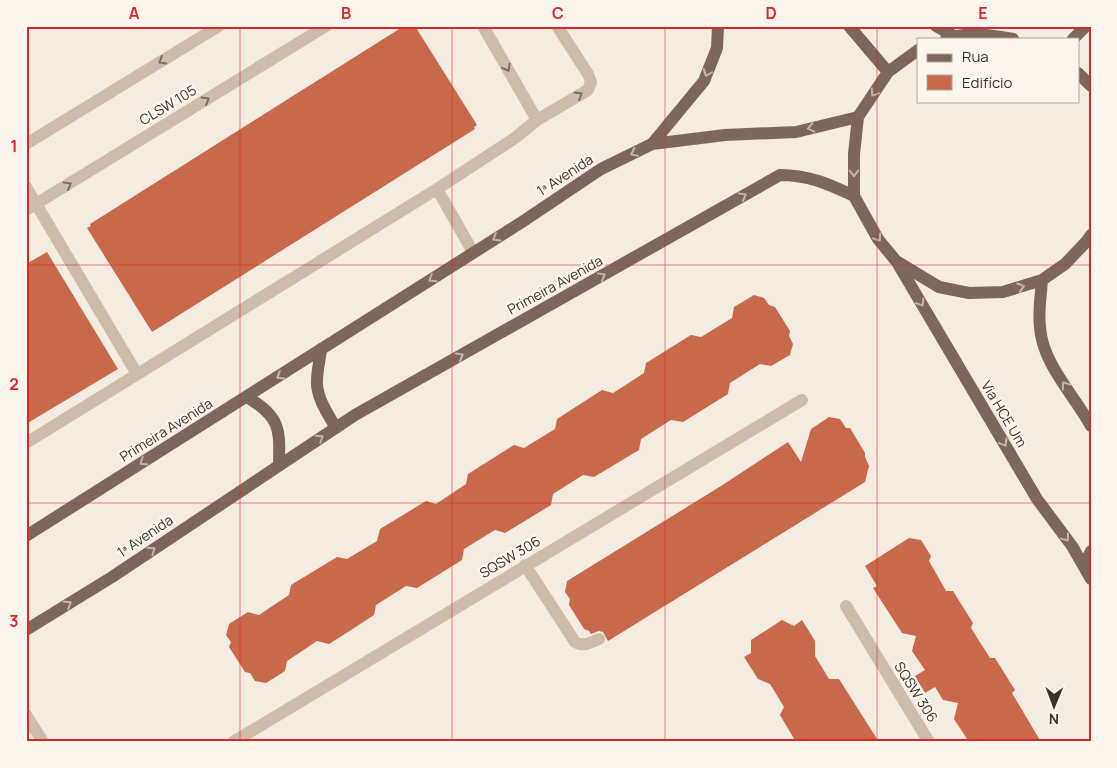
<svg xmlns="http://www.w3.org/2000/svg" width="1117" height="768" viewBox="0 0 1117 768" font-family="Manrope,sans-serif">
<rect width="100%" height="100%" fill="#f4ebe1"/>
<!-- building -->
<path fill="#c8694b" d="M 404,26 L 415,26 L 477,125 L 474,127 L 475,129 L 152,332 L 87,228 L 91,226 L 90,224 Z
M 47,252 L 118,369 L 26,424 L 26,264 Z
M 754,295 L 764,298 L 769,305 L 775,307 L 790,331 L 789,336 L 793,344 L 790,355 L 771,366 L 760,364 L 730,383 L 728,394 L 683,422 L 671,420 L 641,439 L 639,450 L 594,477 L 583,475 L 553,494 L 551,505 L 505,533 L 495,530 L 464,549 L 462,560 L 417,588 L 406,586 L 376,605 L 374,615 L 348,632 L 329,644 L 317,641 L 287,661 L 285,671 L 266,683 L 255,681 L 250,673 L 245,672 L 229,647 L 231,642 L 226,635 L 229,624 L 248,612 L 259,615 L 289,595 L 291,585 L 337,557 L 347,559 L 377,541 L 380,529 L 426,501 L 436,504 L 466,484 L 468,474 L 514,445 L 524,448 L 555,429 L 557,419 L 602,390 L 613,393 L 644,373 L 646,363 L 691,335 L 701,337 L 732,318 L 734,307 Z
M 829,417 L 840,419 L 846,428 L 850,428 L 865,453 L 865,457 L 869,466 L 865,482 L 608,641 L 603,632 L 599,631 L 591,634 L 589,631 L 584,629 L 569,605 L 570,599 L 565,592 L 567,581 L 721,486 L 788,442 L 801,462 L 811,429 Z
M 909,538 L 921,540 L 931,556 L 929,561 L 946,591 L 953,591 L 973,623 L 971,628 L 990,658 L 995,658 L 1015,690 L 1012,693 L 1041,742 L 969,742 L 954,719 L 958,703 L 943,700 L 935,687 L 925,693 L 915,676 L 925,670 L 912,651 L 916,636 L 902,633 L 873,588 L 877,586 L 865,566 Z
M 782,620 L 794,626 L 802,620 L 815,641 L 815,656 L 829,679 L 839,679 L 879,742 L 796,742 L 780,715 L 784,707 L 770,684 L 758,679 L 744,657 L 751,653 L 751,640 Z"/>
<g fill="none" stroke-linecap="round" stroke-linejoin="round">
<!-- minor -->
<path stroke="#cdbbac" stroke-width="12" d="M 483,26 L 537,120
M 26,144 L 219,26
M 26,187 L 137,374
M 437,189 L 473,252
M 26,210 L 326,26
M 26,443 L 437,189 L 515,138 L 537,120 L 588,90 L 591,82 L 588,74 L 557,26
M 525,565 L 575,642 C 584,647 590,643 599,639
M 846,606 L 929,742
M 26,715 L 43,742
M 233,742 L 802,400"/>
<!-- major -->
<path stroke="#7d675c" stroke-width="12" d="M 849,26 L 888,72
M 936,26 L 954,36
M 946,39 C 967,31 991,35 1013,39
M 1073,39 L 1086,26
M 918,50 L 888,72 L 858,117 L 854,154 L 854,196 L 878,239 L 896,261 L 939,287 L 969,293 L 1003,292 L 1042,280 L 1065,264 L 1086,242 L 1091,235
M 1078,73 L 1091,86
M 652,144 L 704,81 L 717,48 L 718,26
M 898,264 L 1037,499 L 1072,546 L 1091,579
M 1042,280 C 1041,295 1038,312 1040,327 C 1042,363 1074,395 1091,426
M 321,349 C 320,360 317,370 317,381 C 316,397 328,414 336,428
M 247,397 C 280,417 280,428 279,464
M 26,536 L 522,222 L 601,169 L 652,144 L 725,135 L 796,132 L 858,117
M 1084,567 L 1091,551
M 26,630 L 112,577 L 355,415 L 780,175 C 809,175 828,184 854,196"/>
</g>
<!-- one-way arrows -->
<defs><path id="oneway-chevron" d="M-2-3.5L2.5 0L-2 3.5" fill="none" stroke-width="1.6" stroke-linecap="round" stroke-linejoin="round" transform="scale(1.25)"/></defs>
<g stroke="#7d6f65">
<use href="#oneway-chevron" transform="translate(162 61) rotate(149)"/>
<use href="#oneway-chevron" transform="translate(507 68) rotate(61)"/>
<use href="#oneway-chevron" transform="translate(579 95) rotate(-31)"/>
<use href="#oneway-chevron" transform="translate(206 100) rotate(-31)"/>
<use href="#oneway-chevron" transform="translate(68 185) rotate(-31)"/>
</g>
<g stroke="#c2b5ac">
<use href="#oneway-chevron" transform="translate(707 73) rotate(111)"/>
<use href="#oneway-chevron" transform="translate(874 93) rotate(124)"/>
<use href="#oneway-chevron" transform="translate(811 128) rotate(167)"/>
<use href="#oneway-chevron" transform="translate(634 153) rotate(154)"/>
<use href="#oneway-chevron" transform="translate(854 173) rotate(89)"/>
<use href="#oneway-chevron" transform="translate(743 196) rotate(-29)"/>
<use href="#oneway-chevron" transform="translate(496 238) rotate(148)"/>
<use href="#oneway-chevron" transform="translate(878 238) rotate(56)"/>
<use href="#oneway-chevron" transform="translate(602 276) rotate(-29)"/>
<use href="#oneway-chevron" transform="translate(432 279) rotate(147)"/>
<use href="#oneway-chevron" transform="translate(1021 287) rotate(-17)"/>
<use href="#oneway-chevron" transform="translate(921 303) rotate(59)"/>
<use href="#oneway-chevron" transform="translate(460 356) rotate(-29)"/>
<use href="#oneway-chevron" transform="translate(280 376) rotate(148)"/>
<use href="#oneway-chevron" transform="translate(1065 385) rotate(-124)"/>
<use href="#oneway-chevron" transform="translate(320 438) rotate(-33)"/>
<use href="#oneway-chevron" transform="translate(1004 443) rotate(59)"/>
<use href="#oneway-chevron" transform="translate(143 462) rotate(148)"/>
<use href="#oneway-chevron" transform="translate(1066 538) rotate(53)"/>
<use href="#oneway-chevron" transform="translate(152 550) rotate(-34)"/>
<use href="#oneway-chevron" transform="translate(68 604) rotate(-32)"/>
</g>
<!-- grid -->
<path fill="none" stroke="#d62828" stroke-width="1" stroke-opacity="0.55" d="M 240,26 L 240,742M 452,26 L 452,742M 665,26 L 665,742M 877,26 L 877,742M 26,265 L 1091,265M 26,503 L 1091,503"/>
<g text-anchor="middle" stroke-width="4.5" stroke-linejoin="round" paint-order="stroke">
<!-- street labels -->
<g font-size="14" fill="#3b302b" stroke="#fbf5ee">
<text transform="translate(168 105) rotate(-31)" y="5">CLSW 105</text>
<text transform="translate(565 175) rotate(-33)" y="5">1ª Avenida</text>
<text transform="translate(555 285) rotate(-29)" y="5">Primeira Avenida</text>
<text transform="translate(1004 414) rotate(59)" y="5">Via HCE Um</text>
<text transform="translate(166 430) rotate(-32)" y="5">Primeira Avenida</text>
<text transform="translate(145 536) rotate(-34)" y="5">1ª Avenida</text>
<text transform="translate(510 557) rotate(-31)" y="5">SQSW 306</text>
<text transform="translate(916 692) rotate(58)" y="5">SQSW 306</text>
</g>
</g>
<!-- border -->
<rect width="1117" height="768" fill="none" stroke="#fbf5ee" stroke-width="55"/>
<!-- legend -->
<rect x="917" y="38" width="162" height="65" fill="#fbf5ee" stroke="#aea6a0"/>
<rect x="927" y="54" width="25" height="8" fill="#7d675c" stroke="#aea6a0"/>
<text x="962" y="62" font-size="15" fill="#3b302b">Rua</text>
<rect x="927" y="75" width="25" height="15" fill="#c8694b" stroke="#aea6a0"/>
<text x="962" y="88" font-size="15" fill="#3b302b">Edifício</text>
<!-- north arrow -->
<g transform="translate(1054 706) rotate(181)" stroke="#fbf5ee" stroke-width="4" paint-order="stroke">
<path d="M0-4L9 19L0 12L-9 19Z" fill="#3b302b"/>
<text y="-8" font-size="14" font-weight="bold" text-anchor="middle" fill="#3b302b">N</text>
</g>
<rect x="28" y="28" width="1062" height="712" fill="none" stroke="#d62828" stroke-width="2"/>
<g font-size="16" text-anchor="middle" font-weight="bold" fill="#d62828">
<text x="134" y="19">A</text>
<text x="346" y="19">B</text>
<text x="558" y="19">C</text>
<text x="771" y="19">D</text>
<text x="983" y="19">E</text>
<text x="14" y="152">1</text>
<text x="14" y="390">2</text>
<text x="14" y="627">3</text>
</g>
</svg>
